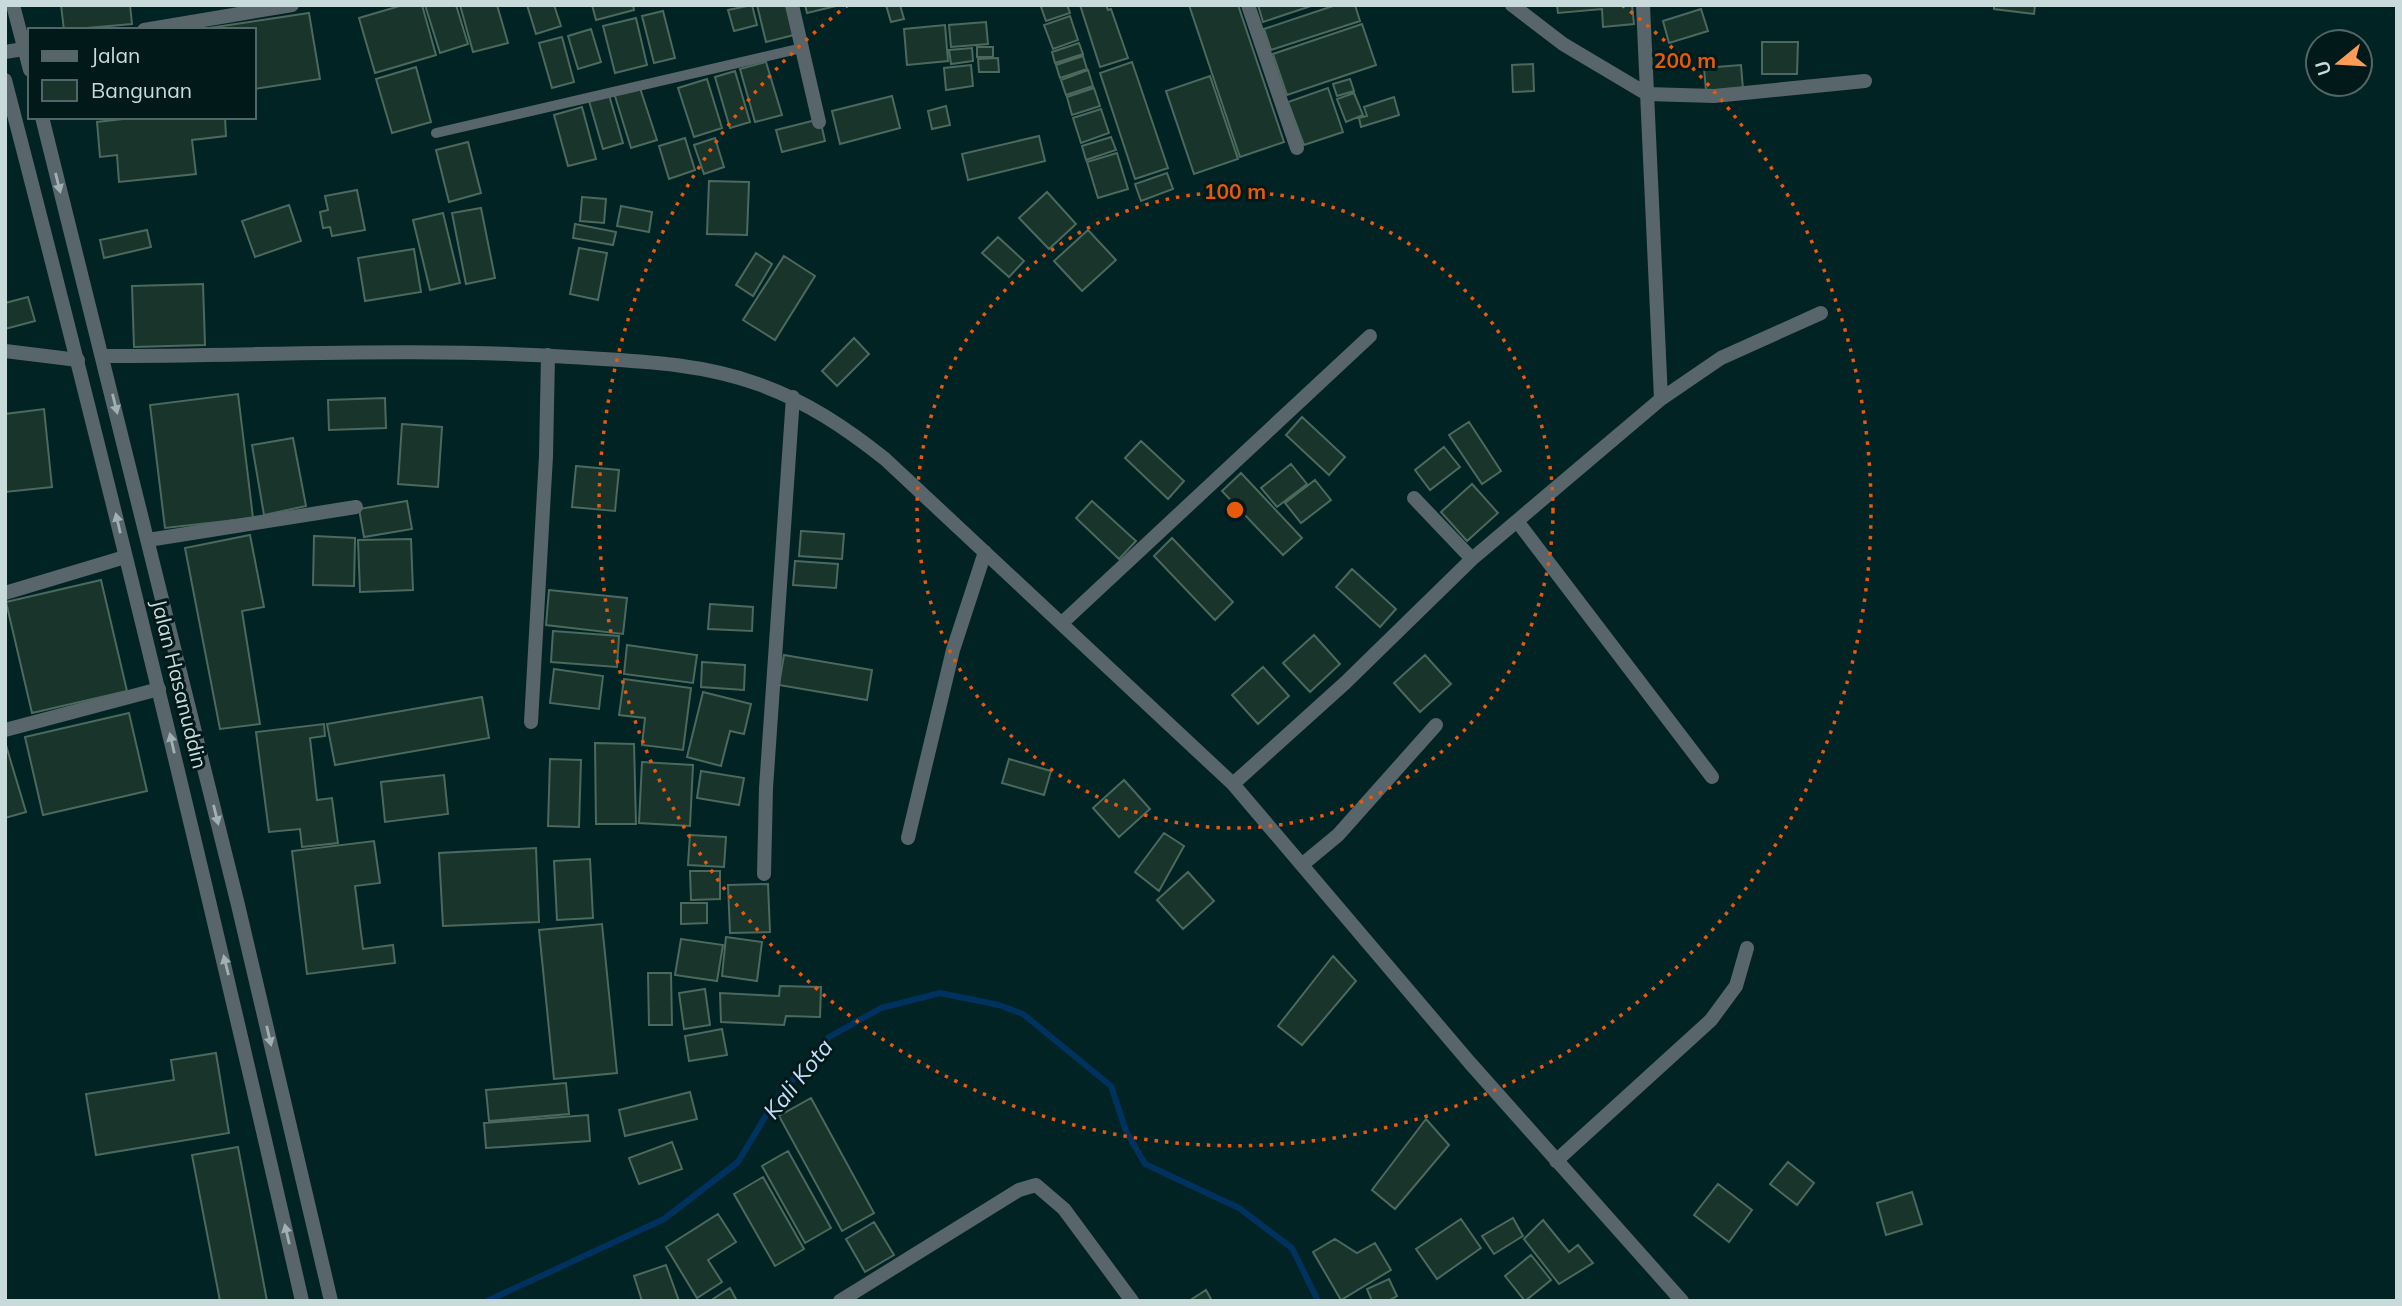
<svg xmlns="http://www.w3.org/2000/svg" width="2402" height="1306" viewBox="0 0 2402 1306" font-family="Mulish,sans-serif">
<rect width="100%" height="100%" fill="#022324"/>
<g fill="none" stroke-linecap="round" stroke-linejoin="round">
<!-- stream -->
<path stroke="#003260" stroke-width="6" d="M 487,1301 L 664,1219 L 738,1162 L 774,1102 L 829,1037 L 881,1008 L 940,993 L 999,1005 L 1023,1014 L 1111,1086 L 1126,1131 L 1145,1164 L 1239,1208 L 1292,1248 L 1318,1301"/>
</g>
<!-- building -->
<path fill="#19342a" stroke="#4c695d" stroke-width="2" d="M 61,5 L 130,5 L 132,24 L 64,30 Z
M 403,5 L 422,5 L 436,55 L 375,73 L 359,18 Z
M 425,5 L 456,5 L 468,44 L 440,53 Z
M 460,5 L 497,5 L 508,43 L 473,52 Z
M 527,5 L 554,5 L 561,26 L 536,34 Z
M 592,5 L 633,5 L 634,10 L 596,20 Z
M 752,5 L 757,25 L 734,31 L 728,10 Z
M 757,5 L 786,5 L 794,35 L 766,42 Z
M 805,5 L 840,5 L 807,13 Z
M 886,5 L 900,5 L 904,19 L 891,22 Z
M 1045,5 L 1067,5 L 1070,13 L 1046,21 L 1041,7 Z
M 1080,5 L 1106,5 L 1108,10 L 1111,9 L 1128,58 L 1100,67 Z
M 1189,5 L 1238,5 L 1284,142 L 1240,157 Z
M 1258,5 L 1314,5 L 1263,22 Z
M 1336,5 L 1355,5 L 1360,21 L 1271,50 L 1264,29 Z
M 1557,5 L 1632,5 L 1634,24 L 1603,27 L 1602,9 L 1558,13 Z
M 1994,5 L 2035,5 L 2034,14 L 1994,9 Z
M 1701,9 L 1708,31 L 1669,43 L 1663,21 Z
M 663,11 L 675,58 L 654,63 L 642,16 Z
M 309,13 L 320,79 L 254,89 L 254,30 L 195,30 Z
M 1070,16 L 1078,40 L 1053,49 L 1044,25 Z
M 636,18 L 647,65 L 615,73 L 603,26 Z
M 986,22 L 988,44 L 951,47 L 949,25 Z
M 1362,24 L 1376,65 L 1287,95 L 1273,54 Z
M 945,25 L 948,61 L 907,65 L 904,29 Z
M 591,29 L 601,62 L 578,69 L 568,36 Z
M 562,37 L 574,82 L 552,88 L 539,43 Z
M 1762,42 L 1798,42 L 1797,74 L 1762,74 Z
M 1079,43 L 1083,54 L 1055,63 L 1052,52 Z
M 977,47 L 993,47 L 993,57 L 977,57 Z
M 972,48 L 973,61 L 951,64 L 949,50 Z
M 1083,56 L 1087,69 L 1060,78 L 1056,65 Z
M 998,58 L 999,72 L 979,72 L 978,59 Z
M 766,62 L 782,115 L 755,122 L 740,69 Z
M 1132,62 L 1168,168 L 1135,179 L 1100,73 Z
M 1533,64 L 1534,91 L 1513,92 L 1512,65 Z
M 971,65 L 973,86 L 946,90 L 944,68 Z
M 1741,65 L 1743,89 L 1706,91 L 1704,68 Z
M 416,67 L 431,122 L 392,133 L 376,79 Z
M 1088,70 L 1093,86 L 1066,95 L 1061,80 Z
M 735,71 L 750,122 L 730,128 L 715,77 Z
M 1210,76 L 1238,159 L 1194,174 L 1166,91 Z
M 707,79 L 722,128 L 694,137 L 678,88 Z
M 1350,79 L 1354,91 L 1337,96 L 1333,84 Z
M 639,85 L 657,140 L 631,148 L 614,93 Z
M 1094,88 L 1100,106 L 1072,115 L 1067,97 Z
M 1328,88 L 1343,132 L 1304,145 L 1288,102 Z
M 1354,93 L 1363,115 L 1346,122 L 1337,99 Z
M 609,95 L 623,143 L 603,149 L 589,101 Z
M 892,96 L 900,128 L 840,144 L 832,111 Z
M 1394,97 L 1399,115 L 1361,127 L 1359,118 L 1367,116 L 1364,107 Z
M 946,106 L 950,125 L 932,129 L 928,111 Z
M 582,107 L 596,159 L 568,166 L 554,115 Z
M 1101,109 L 1109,133 L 1081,143 L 1073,118 Z
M 141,117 L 225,117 L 226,136 L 192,140 L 196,174 L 119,182 L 117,155 L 100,157 L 97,122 Z
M 820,119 L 825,141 L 782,152 L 776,130 Z
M 1039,136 L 1045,161 L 968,180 L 962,154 Z
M 1111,137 L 1116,150 L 1086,160 L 1082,146 Z
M 685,138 L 695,170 L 669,179 L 659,146 Z
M 715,138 L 724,167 L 704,174 L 694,145 Z
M 468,142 L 481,193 L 449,202 L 436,150 Z
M 1117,153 L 1128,189 L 1098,198 L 1087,162 Z
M 1167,173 L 1173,189 L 1141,201 L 1135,184 Z
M 709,181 L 749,182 L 747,235 L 707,234 Z
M 357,190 L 365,230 L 332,236 L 330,227 L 323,228 L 320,212 L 328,210 L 325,196 Z
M 1047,192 L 1076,224 L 1049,249 L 1019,218 Z
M 582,197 L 606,199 L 604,223 L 580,221 Z
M 289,205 L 301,241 L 255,257 L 242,221 Z
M 621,206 L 652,212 L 649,232 L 617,226 Z
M 481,208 L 495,278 L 466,284 L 452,213 Z
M 443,213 L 460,283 L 430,290 L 413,220 Z
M 575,224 L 616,232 L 613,245 L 573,238 Z
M 147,230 L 151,247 L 104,258 L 100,240 Z
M 1088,230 L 1116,260 L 1082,291 L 1054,261 Z
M 998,237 L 1024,261 L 1009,277 L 982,253 Z
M 579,248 L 607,253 L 598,300 L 570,294 Z
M 414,249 L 421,292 L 365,301 L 358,258 Z
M 756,253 L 772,264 L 753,296 L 736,285 Z
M 784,256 L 815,276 L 775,340 L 743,320 Z
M 203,284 L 205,345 L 134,347 L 132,286 Z
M 28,297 L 35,321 L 5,329 L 5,303 Z
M 854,338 L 869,354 L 837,386 L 822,371 Z
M 238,394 L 253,518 L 165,528 L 150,405 Z
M 385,398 L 386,428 L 329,430 L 328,400 Z
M 44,409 L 52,487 L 5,492 L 5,414 Z
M 1302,417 L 1345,457 L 1329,475 L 1286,435 Z
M 1469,422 L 1501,471 L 1482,484 L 1449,435 Z
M 402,424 L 442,427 L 438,487 L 398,484 Z
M 293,438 L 306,506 L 264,515 L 252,445 Z
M 1141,441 L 1184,481 L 1168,499 L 1125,458 Z
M 1444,447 L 1460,467 L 1430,490 L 1415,470 Z
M 1291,464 L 1307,484 L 1277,507 L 1261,488 Z
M 576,466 L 619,470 L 615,511 L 572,507 Z
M 1241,473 L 1302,538 L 1283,555 L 1222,491 Z
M 1315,480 L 1331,500 L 1301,523 L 1285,503 Z
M 1472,484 L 1498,513 L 1467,541 L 1441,512 Z
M 407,501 L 412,529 L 364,537 L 359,509 Z
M 1092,501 L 1136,541 L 1119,559 L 1076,518 Z
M 801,531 L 844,534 L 842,559 L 799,556 Z
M 250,535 L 264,607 L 242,611 L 260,724 L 220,729 L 185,548 Z
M 314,536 L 355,538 L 354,586 L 313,585 Z
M 1172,538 L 1233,602 L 1215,620 L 1154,556 Z
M 411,539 L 413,590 L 360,592 L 358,540 Z
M 795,561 L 838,564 L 836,588 L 793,585 Z
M 1352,569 L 1396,609 L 1380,627 L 1336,587 Z
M 101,580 L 127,691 L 32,713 L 6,602 Z
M 549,590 L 627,598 L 623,634 L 546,625 Z
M 710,604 L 753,607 L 752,631 L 708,629 Z
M 553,631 L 619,636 L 617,667 L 551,662 Z
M 1314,635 L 1340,664 L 1310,692 L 1283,663 Z
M 627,645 L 697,655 L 693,683 L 624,674 Z
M 784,655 L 872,670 L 867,700 L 779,685 Z
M 1425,655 L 1451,684 L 1420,712 L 1394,683 Z
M 702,662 L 745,665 L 744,690 L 701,687 Z
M 1263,667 L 1289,696 L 1258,724 L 1232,695 Z
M 554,669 L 603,676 L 599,709 L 550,703 Z
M 624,679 L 691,688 L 683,750 L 642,745 L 645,718 L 619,715 Z
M 703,692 L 751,704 L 744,734 L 730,731 L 721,766 L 687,757 Z
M 482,697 L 489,738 L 335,765 L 327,724 Z
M 129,713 L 147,791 L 43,815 L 25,737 Z
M 324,724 L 325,736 L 310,738 L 317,800 L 332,798 L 338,843 L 302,847 L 300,829 L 269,832 L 256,732 Z
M 5,742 L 26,812 L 5,818 Z
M 595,743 L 634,744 L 636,824 L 596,824 Z
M 550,759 L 581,760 L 579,827 L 548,826 Z
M 1009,759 L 1051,771 L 1044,795 L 1002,783 Z
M 642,762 L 693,765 L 690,826 L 639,823 Z
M 701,771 L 744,778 L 739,805 L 697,798 Z
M 444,775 L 448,814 L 385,822 L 381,782 Z
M 1124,780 L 1150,809 L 1119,837 L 1093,808 Z
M 1164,833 L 1184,846 L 1159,891 L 1135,872 Z
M 690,835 L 726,837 L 724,867 L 688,865 Z
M 374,841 L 380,883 L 355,886 L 363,949 L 393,945 L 395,963 L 307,974 L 292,851 Z
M 536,848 L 539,922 L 443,926 L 439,853 Z
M 590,859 L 593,918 L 557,920 L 554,861 Z
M 690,871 L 720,871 L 720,899 L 691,900 Z
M 1188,872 L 1214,901 L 1183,929 L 1157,900 Z
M 768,884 L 770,932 L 730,933 L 728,885 Z
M 681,903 L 707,903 L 707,923 L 681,924 Z
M 602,924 L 617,1073 L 554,1079 L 539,930 Z
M 726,937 L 762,942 L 757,981 L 722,976 Z
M 681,939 L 723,945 L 717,981 L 675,975 Z
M 1333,956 L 1356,981 L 1302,1045 L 1278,1026 Z
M 648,973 L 671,973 L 672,1025 L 649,1025 Z
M 780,986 L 821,987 L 820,1017 L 786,1016 L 784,1025 L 721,1022 L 720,993 L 779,996 Z
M 705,989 L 710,1025 L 684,1029 L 679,993 Z
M 722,1029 L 727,1055 L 689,1061 L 685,1036 Z
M 216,1053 L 229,1133 L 96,1155 L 86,1094 L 174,1080 L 171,1060 Z
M 566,1083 L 569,1114 L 489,1121 L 486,1090 Z
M 690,1092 L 697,1119 L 625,1136 L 619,1110 Z
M 811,1098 L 874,1213 L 842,1231 L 779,1116 Z
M 588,1115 L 590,1141 L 486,1148 L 484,1123 Z
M 1426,1119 L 1449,1145 L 1395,1209 L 1372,1190 Z
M 672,1142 L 682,1169 L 639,1184 L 629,1158 Z
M 238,1147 L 267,1301 L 220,1301 L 192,1155 Z
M 788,1151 L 831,1228 L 805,1243 L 762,1166 Z
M 1788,1162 L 1814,1183 L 1797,1205 L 1770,1184 Z
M 763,1177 L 804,1249 L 775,1266 L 734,1194 Z
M 1718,1184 L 1752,1210 L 1729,1242 L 1694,1215 Z
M 1912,1192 L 1922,1224 L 1886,1235 L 1877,1203 Z
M 718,1214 L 736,1242 L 708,1260 L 722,1282 L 697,1298 L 666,1247 Z
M 1513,1218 L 1523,1236 L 1494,1254 L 1482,1236 Z
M 1461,1219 L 1481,1248 L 1437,1279 L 1416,1249 Z
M 1543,1220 L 1569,1252 L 1578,1245 L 1593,1263 L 1559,1284 L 1524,1239 Z
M 874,1222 L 894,1255 L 865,1272 L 846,1239 Z
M 1335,1239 L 1357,1253 L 1375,1243 L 1391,1270 L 1341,1300 L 1313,1252 Z
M 1531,1255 L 1551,1280 L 1525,1301 L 1505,1276 Z
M 666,1265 L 679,1301 L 642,1301 L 634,1276 Z
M 1389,1279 L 1397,1296 L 1388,1301 L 1372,1301 L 1367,1289 Z
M 730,1288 L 737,1301 L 710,1301 Z
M 1206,1290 L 1212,1301 L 1189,1301 Z"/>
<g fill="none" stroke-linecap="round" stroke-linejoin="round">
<!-- service -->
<path stroke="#58656a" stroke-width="10" d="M 436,133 L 802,48"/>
<!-- minor -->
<path stroke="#58656a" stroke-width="14" d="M 792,5 L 819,122
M 1248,5 L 1297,148
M 1512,5 L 1563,44 L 1647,94 L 1714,96 L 1865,81
M 1643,5 L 1661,399
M 144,30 L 292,5
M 5,52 L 30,48
M 5,351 L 78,360
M 103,356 C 259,356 414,347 570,357 C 633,361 698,362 758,384 C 806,401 846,428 885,459 L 1233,784 L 1470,1063 L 1682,1301
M 1414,498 L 1472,559
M 1517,521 L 1712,777
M 148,540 L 356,507
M 5,593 L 125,557
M 1062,623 L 1370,336
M 531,722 L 546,456 L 548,355
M 5,730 L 159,689
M 1233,784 L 1345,683 L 1472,559 L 1661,399 L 1721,358 L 1821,313
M 908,838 L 953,650 L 985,552
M 1303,864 L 1338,835 L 1436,725
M 764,874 L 766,788 L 793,397
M 1556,1161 L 1711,1020 L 1736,986 L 1747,948
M 840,1301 L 1019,1190 L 1036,1185 L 1064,1209 L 1132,1301"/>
<!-- tertiary -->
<path stroke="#58656a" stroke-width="14" d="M 13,5 L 30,70
M 5,80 C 111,486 209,893 302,1301
M 42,117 L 238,905 L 331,1301"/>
</g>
<!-- one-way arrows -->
<defs><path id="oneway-solid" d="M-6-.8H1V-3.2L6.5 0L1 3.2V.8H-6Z" transform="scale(1.75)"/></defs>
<g fill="#a1b1b3">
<use href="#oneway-solid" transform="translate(58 183) rotate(76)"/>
<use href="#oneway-solid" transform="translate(115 404) rotate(76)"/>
<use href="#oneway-solid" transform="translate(118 523) rotate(-103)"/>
<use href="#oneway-solid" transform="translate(172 743) rotate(-103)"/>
<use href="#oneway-solid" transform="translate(216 815) rotate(76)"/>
<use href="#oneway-solid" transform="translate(226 965) rotate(-104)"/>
<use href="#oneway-solid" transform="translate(269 1036) rotate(77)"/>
<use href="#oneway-solid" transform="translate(287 1234) rotate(-103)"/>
</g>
<!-- distance rings -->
<g fill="none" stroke="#e8590c" stroke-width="3.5" stroke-dasharray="3.5 7">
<circle cx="1235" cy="510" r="318"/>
<path d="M1622 5A636 636 0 1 1 848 5"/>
</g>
<g text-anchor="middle" stroke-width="6" stroke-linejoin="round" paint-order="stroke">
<!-- street labels -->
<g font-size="21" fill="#c8dada" stroke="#021919">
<text transform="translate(179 684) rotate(76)" y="7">Jalan Hasanuddin</text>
</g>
<!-- water labels -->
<g font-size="23" font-style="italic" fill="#c5e0fe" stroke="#021919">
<text transform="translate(798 1079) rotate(-51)" y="8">Kali Kota</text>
</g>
</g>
<circle cx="1235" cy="510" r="10" fill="#e8590c" stroke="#021919" stroke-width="3.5"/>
<g font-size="21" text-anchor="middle" font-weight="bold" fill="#e8590c" stroke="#021919" stroke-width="6" stroke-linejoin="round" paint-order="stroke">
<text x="1685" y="68">200 m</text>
<text x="1235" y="199">100 m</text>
</g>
<!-- border -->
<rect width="2402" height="1306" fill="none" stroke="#c8dada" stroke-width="14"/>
<!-- legend -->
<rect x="28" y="28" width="228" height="91" fill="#021919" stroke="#516666" stroke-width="2"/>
<rect x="42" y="51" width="35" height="10" fill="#58656a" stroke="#516666" stroke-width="2"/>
<text x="91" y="63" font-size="21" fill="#c8dada">Jalan</text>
<rect x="42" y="80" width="35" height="21" fill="#19342a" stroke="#516666" stroke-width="2"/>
<text x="91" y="98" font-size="21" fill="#c8dada">Bangunan</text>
<!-- north arrow -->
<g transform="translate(2339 63) rotate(252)"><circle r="33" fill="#021919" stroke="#516666" stroke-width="2"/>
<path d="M0-5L12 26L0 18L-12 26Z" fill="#fd9c56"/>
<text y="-10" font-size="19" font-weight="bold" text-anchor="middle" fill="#c8dada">U</text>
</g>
</svg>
